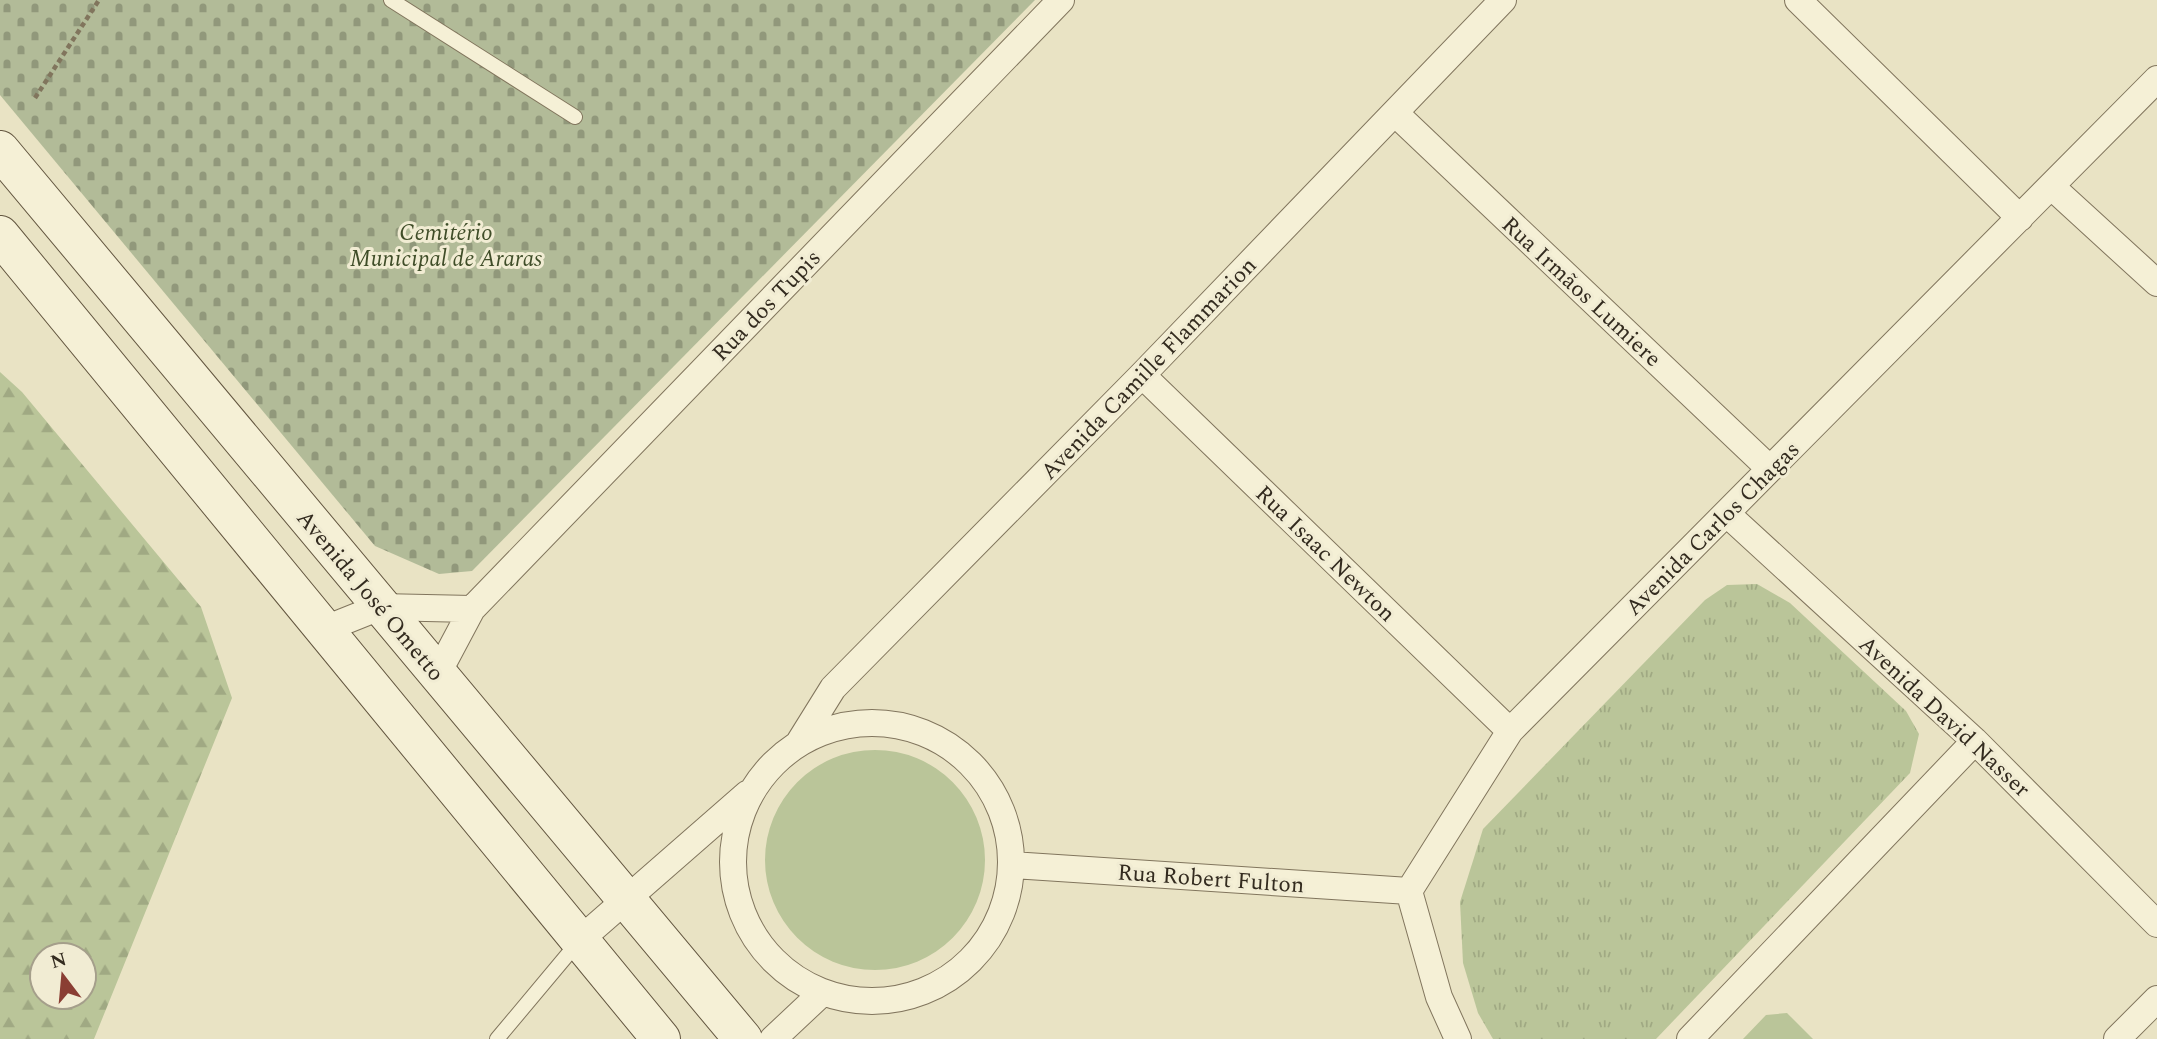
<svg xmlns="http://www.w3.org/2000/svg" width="2157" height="1039" viewBox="0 0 2157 1039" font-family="Spectral,serif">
<defs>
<pattern id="forest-firs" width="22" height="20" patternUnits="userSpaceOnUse" patternTransform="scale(1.75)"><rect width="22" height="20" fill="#bac599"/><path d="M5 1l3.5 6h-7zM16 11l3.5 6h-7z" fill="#a0a983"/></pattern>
<pattern id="cemetery-stones" width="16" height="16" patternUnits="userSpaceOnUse" patternTransform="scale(1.75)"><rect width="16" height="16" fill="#b2bb98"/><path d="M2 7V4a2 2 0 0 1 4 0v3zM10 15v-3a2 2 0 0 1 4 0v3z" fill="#91987b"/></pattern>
<pattern id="park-tufts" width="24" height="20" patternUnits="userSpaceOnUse" patternTransform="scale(1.75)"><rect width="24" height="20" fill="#bac599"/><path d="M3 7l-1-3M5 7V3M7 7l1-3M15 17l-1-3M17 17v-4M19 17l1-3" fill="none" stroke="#a0a983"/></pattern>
</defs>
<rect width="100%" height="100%" fill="#e9e3c4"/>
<!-- grass -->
<path fill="#bac599" d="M765 860a110 110 0 1 1 220 0a110 110 0 1 1-220 0Z
M 1787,1013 L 1813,1039 L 1743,1039 L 1766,1015 Z"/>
<!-- forest -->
<path fill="url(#forest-firs)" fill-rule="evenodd" d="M 0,372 L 22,392 L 201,607 L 232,698 L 94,1039 L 0,1039 ZM 42,955 L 84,955 L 84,997 L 42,997 Z"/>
<!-- cemetery -->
<path fill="url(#cemetery-stones)" d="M 0,0 L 1035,0 L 472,571 L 439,574 L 375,546 L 0,95 Z"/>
<!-- park -->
<path fill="url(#park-tufts)" d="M 1757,584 L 1790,603 L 1906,711 L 1919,734 L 1910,773 L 1656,1039 L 1493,1039 L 1478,1013 L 1463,963 L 1460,902 L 1483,829 L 1705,600 L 1727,585 Z"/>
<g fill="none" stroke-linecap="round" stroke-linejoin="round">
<defs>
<path id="lane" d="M 391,0 L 575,117
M 497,1039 L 579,941"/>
<path id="street" d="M 1798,0 L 2020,218
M 1395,113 L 1770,469
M 2052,187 L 2157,283
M 1142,375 L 1510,731
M 1727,514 L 1975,741 L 2157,924
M 325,629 L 380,607 L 472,609
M 438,673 L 472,609 L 1061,0
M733 862a139 139 0 1 1 278 0a139 139 0 1 1-278 0Z
M 800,741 L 833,688 L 1142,375 L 1503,0
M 1012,865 L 1409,891
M 581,939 L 747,794
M 773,1039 L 822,993
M 1458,1039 L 1439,997 L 1409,891 L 1510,731 L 2157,79
M 1690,1039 L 1975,741
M 2117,1039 L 2157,999"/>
<path id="secondary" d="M 0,150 L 743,1039
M 0,235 L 661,1039"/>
</defs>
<!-- lane casing -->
<use href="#lane" stroke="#81755d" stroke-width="16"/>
<!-- street casing -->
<use href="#street" stroke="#81755d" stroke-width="28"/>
<!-- secondary casing -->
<use href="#secondary" stroke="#635640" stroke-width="40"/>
<!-- path -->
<path stroke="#81755d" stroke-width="4.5" stroke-dasharray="5 3.5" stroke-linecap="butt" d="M 35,98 L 99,0"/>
<!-- lane -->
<use href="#lane" stroke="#f5f0d6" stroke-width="14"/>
<!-- street -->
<use href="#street" stroke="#f5f0d6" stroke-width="26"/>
<!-- secondary -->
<use href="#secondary" stroke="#f5f0d6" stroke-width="38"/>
</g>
<g text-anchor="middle" stroke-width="6" stroke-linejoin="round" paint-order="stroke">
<!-- park labels -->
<g font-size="23" font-style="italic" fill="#3f4d28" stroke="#f1ecd3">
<text x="446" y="240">Cemitério<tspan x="446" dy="26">Municipal de Araras</tspan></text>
</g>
<!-- street labels -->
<g font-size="23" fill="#332b1f" stroke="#f1ecd3">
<text transform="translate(1582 291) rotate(43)" y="8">Rua Irmãos Lumiere</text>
<text transform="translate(766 305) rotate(-46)" y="8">Rua dos Tupis</text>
<text transform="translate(1148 368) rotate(-46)" y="8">Avenida Camille Flammarion</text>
<text transform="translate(1712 528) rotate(-45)" y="8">Avenida Carlos Chagas</text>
<text transform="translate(1326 553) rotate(44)" y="8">Rua Isaac Newton</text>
<text transform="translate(371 595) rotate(50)" y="8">Avenida José Ometto</text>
<text transform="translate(1945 716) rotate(43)" y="8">Avenida David Nasser</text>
<text transform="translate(1211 878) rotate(4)" y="8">Rua Robert Fulton</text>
</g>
</g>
<!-- north arrow -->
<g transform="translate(63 976) rotate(344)"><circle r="33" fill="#f1ecd3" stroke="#a59f8b" stroke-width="2"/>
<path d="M0-5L12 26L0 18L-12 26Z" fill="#8a3e33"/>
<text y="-10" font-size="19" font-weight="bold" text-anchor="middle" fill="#332b1f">N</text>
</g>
</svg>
